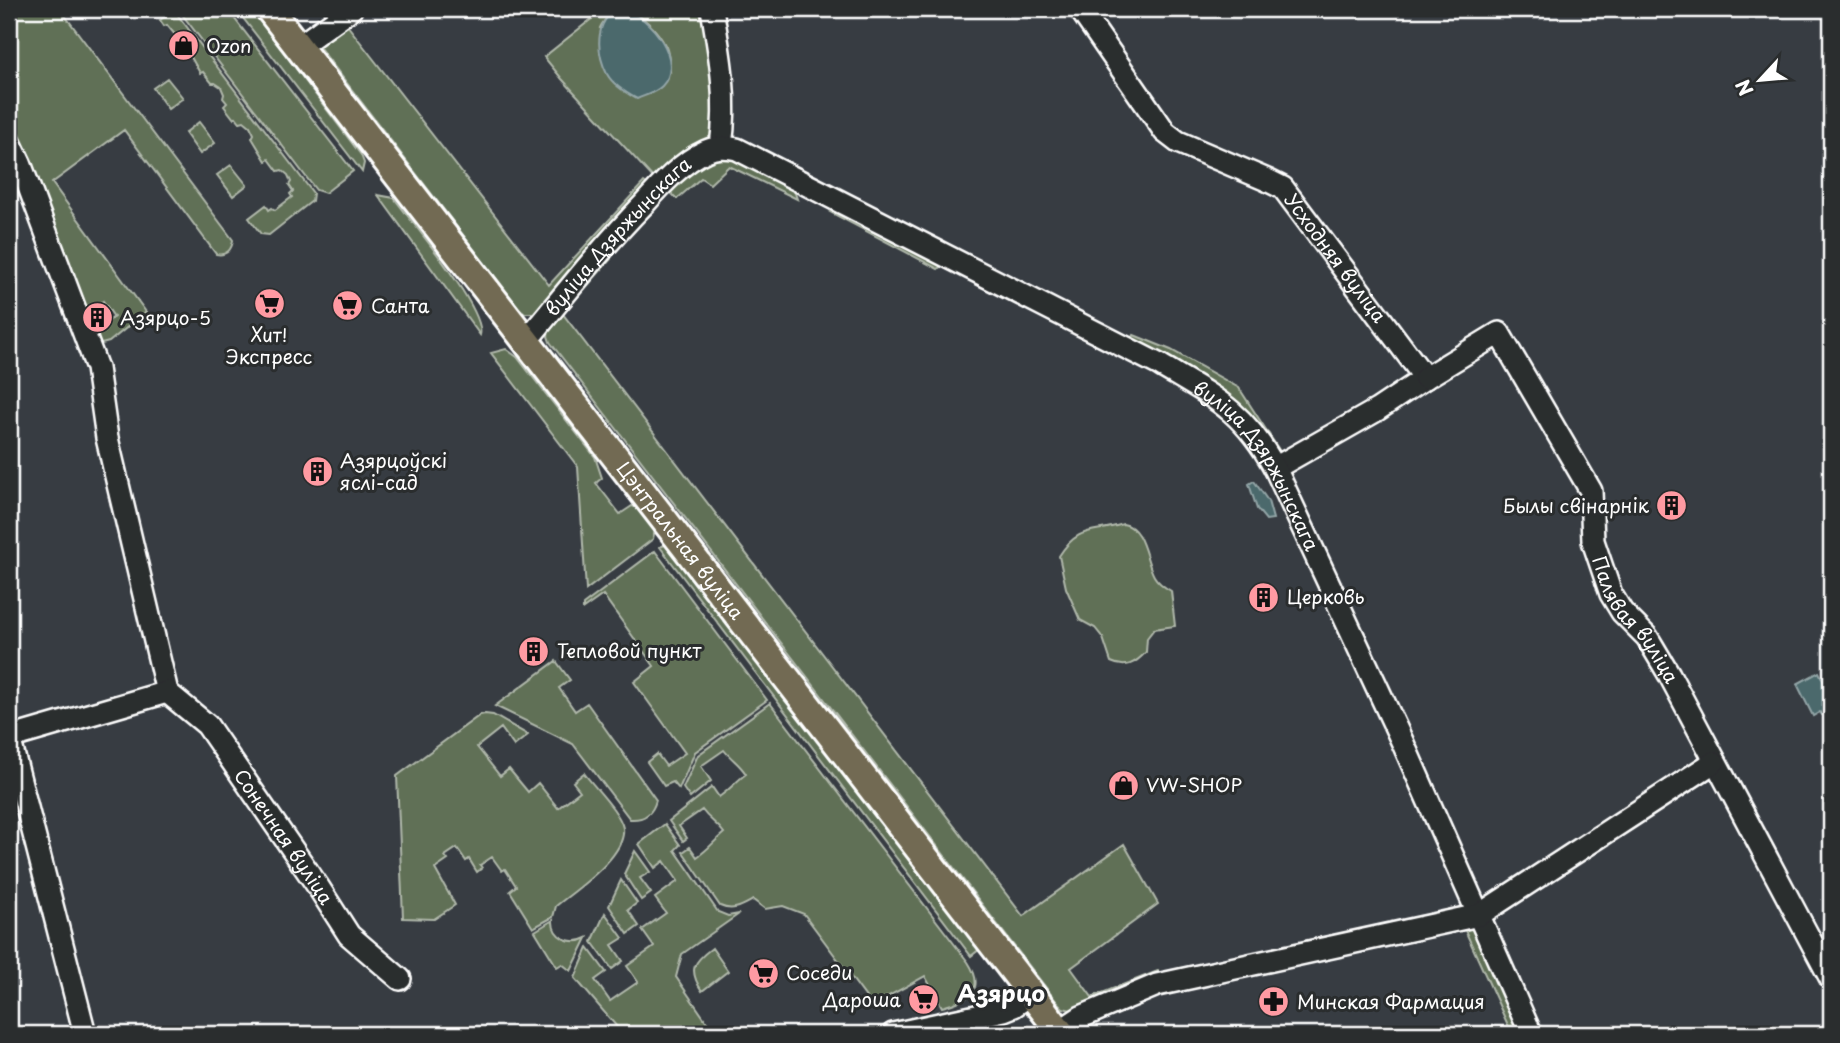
<svg xmlns="http://www.w3.org/2000/svg" width="1840" height="1043" viewBox="0 0 1840 1043" font-family="'Playpen Sans',sans-serif">
<rect width="100%" height="100%" fill="#373c42"/>
<filter id="ink" filterUnits="userSpaceOnUse"><feTurbulence type="fractalNoise" baseFrequency=".0143" numOctaves="2"/><feDisplacementMap in="SourceGraphic" scale="14" xChannelSelector="R" yChannelSelector="G"/><feConvolveMatrix kernelMatrix="1 2 1 2 8 2 1 2 1" color-interpolation-filters="sRGB"/></filter>
<g filter="url(#ink)">
<!-- green -->
<path fill="#617057" stroke="#b0b8ab" stroke-width="2" d="M 9,9 L 60,9 L 233,240 C 232,250 226,256 216,254 L 124,130 L 52,183 L 146,312 L 109,342 L 94,346 L 91,334 L 114,317 L 103,301 L 84,315 L 25,160 L 9,128 Z
M 178,9 L 227,9 L 353,171 L 325,193 L 316,190 Z
M 236,9 L 251,9 L 361,155 L 364,163 L 362,172 Z
M 604,9 L 624,9 C 614,11 604,19 600,28 L 670,71 C 669,63 669,54 666,47 C 658,30 642,14 624,9 L 707,9 L 717,67 L 714,133 L 709,140 L 655,180 L 562,79 L 544,57 Z
M 177,14 L 313,193 L 312,201 L 269,235 L 261,234 L 249,218 L 266,205 L 269,210 L 272,208 L 275,210 L 292,197 L 290,194 L 293,191 L 289,185 L 291,182 L 288,175 L 282,170 L 278,171 L 269,159 L 266,161 L 252,138 L 254,134 L 250,126 L 244,121 L 240,122 L 236,117 L 234,119 L 224,106 L 227,103 L 223,98 L 224,94 L 221,87 L 215,83 L 212,83 L 203,72 L 200,73 L 187,50 L 188,46 L 180,36 L 176,36 L 167,25 L 164,26 L 160,20 L 167,15 Z
M 344,21 L 549,285 L 644,182 L 649,186 L 537,313 L 525,313 L 519,308 L 320,48 L 319,44 Z
M 167,78 L 183,98 L 168,109 L 153,88 Z
M 199,122 L 215,143 L 200,154 L 185,133 Z
M 728,154 L 793,187 L 797,199 L 729,166 L 710,184 L 701,178 L 677,199 L 668,190 L 692,166 Z
M 231,165 L 247,185 L 233,196 L 217,175 Z
M 378,195 L 394,198 C 411,221 487,311 480,335 Z
M 836,208 L 943,264 L 938,269 L 830,212 Z
M 606,260 L 610,260 L 563,314 L 1023,916 L 1124,844 L 1158,904 L 1071,968 L 1092,997 L 1158,971 L 1163,976 L 1071,1010 L 1063,1008 L 1057,1002 L 550,342 L 548,336 L 550,327 Z
M 1134,335 L 1171,350 L 1239,388 L 1281,453 L 1277,452 L 1132,339 Z
M 506,349 L 517,357 L 595,457 L 602,478 L 596,483 L 620,514 L 632,506 C 644,509 648,519 655,529 L 653,539 L 586,590 L 578,467 L 491,353 Z
M 1123,524 C 1144,527 1145,560 1154,576 C 1158,583 1164,587 1171,591 L 1175,626 L 1154,629 L 1147,638 L 1146,652 C 1135,664 1126,669 1111,662 L 1103,638 L 1095,628 L 1080,620 L 1066,588 L 1059,556 C 1079,525 1092,534 1123,524 Z
M 667,544 L 980,949 L 971,956 L 660,547 Z
M 655,551 L 767,700 L 695,752 L 679,789 L 673,782 L 664,786 L 647,762 L 657,754 L 666,766 L 685,753 L 634,682 L 654,666 L 603,595 L 583,609 L 583,605 Z
M 556,661 L 570,680 L 559,688 L 575,711 L 587,703 L 656,800 C 653,813 644,820 630,819 L 573,744 L 495,706 Z
M 770,703 L 968,962 C 987,991 968,1000 942,1007 L 925,976 L 878,1002 L 868,1000 L 804,914 L 783,906 L 765,909 L 753,900 C 742,906 733,912 720,906 L 683,852 L 690,847 L 697,857 C 710,848 713,842 724,833 C 716,822 710,821 702,810 L 679,826 L 687,838 L 683,841 L 669,821 L 712,787 L 719,797 C 732,788 735,782 746,774 C 739,763 732,760 724,750 L 701,766 L 711,781 L 690,798 L 683,788 L 698,755 Z
M 485,714 L 493,715 L 528,735 L 514,746 L 501,728 L 477,747 L 500,776 L 509,769 L 528,792 L 538,783 L 558,808 L 580,791 L 573,782 L 584,773 C 594,787 620,812 623,828 C 627,856 575,890 556,906 L 553,917 L 533,928 L 510,891 L 516,886 L 505,869 L 502,871 L 492,857 L 480,865 L 482,868 L 477,872 L 469,859 L 466,861 L 457,848 L 445,856 L 448,860 L 435,869 L 455,905 L 434,919 L 403,918 L 397,776 L 480,715 Z
M 665,824 L 680,845 L 675,850 L 718,912 L 728,916 L 739,914 L 682,954 L 676,977 L 715,1034 L 623,1034 L 575,978 L 588,948 L 606,972 L 595,980 L 610,1001 L 638,982 L 627,966 L 654,947 L 642,930 L 666,913 L 655,898 L 678,881 L 664,861 L 655,868 L 639,844 Z
M 635,851 L 650,872 L 640,878 L 651,893 L 641,900 L 624,874 Z
M 621,880 L 637,903 L 628,910 L 639,926 L 628,934 L 609,906 Z
M 605,913 L 623,938 L 612,945 L 623,961 L 612,969 L 592,942 Z
M 553,920 C 552,938 572,946 587,938 L 571,971 L 562,964 L 557,967 L 535,931 Z
M 1471,924 L 1519,1034 L 1512,1034 L 1463,926 Z
M 712,948 L 728,971 L 702,991 C 688,970 693,962 712,948 Z"/>
<!-- water -->
<path fill="#4b696c" stroke="#93a5a7" stroke-width="2" d="M 624,9 C 650,16 686,61 662,86 C 655,93 646,95 637,99 C 626,93 613,85 607,74 C 596,52 593,14 624,9 Z
M 1254,481 L 1268,501 L 1273,519 L 1266,520 L 1257,509 L 1249,484 Z
M 1819,672 L 1831,696 L 1831,711 L 1822,715 L 1820,712 L 1813,716 L 1797,684 Z"/>
<g fill="none" stroke-linecap="round" stroke-linejoin="round">
<defs>
<g id="minor">
<path d="M 712,9 C 720,55 728,99 721,146"/>
<path id="s1" d="M 1080,9 L 1165,132 L 1178,142 L 1267,180 L 1283,188 L 1425,378 L 1377,410 L 1275,468"/>
<path d="M 298,47 L 351,9"/>
<path d="M 9,140 L 20,163 L 97,368 L 107,438 L 167,692"/>
<path id="s2" d="M 527,340 C 565,294 602,247 644,204 C 661,185 682,162 706,151 C 717,146 725,147 737,149 L 1160,365 C 1215,398 1243,410 1275,468 L 1402,741 L 1531,1034"/>
<path id="s3" d="M 1425,378 L 1499,333 L 1591,491 L 1593,541 L 1611,594 L 1622,612 L 1647,637 L 1669,674 L 1831,979"/>
<path d="M 9,737 L 85,1034"/>
<path id="s4" d="M 9,738 L 167,692 L 207,725 L 317,885 L 349,935 L 400,979"/>
<path d="M 1060,1031 L 1081,1017 L 1157,985 L 1479,915 L 1714,762"/>
<path d="M 893,1034 L 1004,1010 L 1014,1006 L 1031,994"/>
</g>
<g id="major">
<path id="s5" d="M 269,9 L 1062,1034"/>
</g>
</defs>
<!-- minor casing -->
<use href="#minor" stroke="#fff" stroke-width="26"/>
<!-- major casing -->
<use href="#major" stroke="#fff" stroke-width="32"/>
<!-- minor -->
<use href="#minor" stroke="#2a2d2e" stroke-width="21"/>
<!-- major -->
<use href="#major" stroke="#726b52" stroke-width="26"/>
</g>
</g>
<!-- icons -->
<defs>
<symbol id="shop-disc" viewBox="-11 -11 22 22"><circle r="9.5" fill="#ff9aa2" stroke="#2a2d2e"/><path d="M-5-2.5h2.3a2.7 3.5 0 0 1 5.4 0H5L5.5 6h-11ZM-1.5-2.5h3a1.5 2.3 0 0 0-3 0Z" fill="#111"/></symbol>
<symbol id="supermarket-disc" viewBox="-11 -11 22 22"><circle r="9.5" fill="#ff9aa2" stroke="#2a2d2e"/><path d="M-6-5.5h2.5l.6 2H6L4.5 2H-2.5L-4.4-4H-6ZM-1.5 3.2a1.3 1.3 0 1 0 .1 0ZM3 3.2a1.3 1.3 0 1 0 .1 0Z" fill="#111"/></symbol>
<symbol id="building-disc" viewBox="-11 -11 22 22"><circle r="9.5" fill="#ff9aa2" stroke="#2a2d2e"/><path d="M-4-6H4V6H1V3H-1V6H-4ZM-2.5-4.3h1.7v1.8h-1.7ZM.8-4.3h1.7v1.8H.8ZM-2.5-1h1.7V.8h-1.7ZM.8-1h1.7V.8H.8Z" fill="#111"/></symbol>
<symbol id="pharmacy-disc" viewBox="-11 -11 22 22"><circle r="9.5" fill="#ff9aa2" stroke="#2a2d2e"/><path d="M-2-6h4v4h4v4h-4v4h-4v-4h-4v-4h4Z" fill="#111"/></symbol>
</defs>
<g fill-rule="evenodd">
<use href="#shop-disc" x="166" y="28" width="35" height="35"/>
<use href="#supermarket-disc" x="252" y="286" width="35" height="35"/>
<use href="#supermarket-disc" x="330" y="288" width="35" height="35"/>
<use href="#building-disc" x="80" y="300" width="35" height="35"/>
<use href="#building-disc" x="300" y="454" width="35" height="35"/>
<use href="#building-disc" x="1654" y="488" width="35" height="35"/>
<use href="#building-disc" x="1246" y="580" width="35" height="35"/>
<use href="#building-disc" x="516" y="634" width="35" height="35"/>
<use href="#shop-disc" x="1106" y="768" width="35" height="35"/>
<use href="#supermarket-disc" x="746" y="956" width="35" height="35"/>
<use href="#supermarket-disc" x="906" y="982" width="35" height="35"/>
<use href="#pharmacy-disc" x="1256" y="984" width="35" height="35"/>
</g>
<g text-anchor="middle" stroke-width="6" stroke-linejoin="round" paint-order="stroke">
<!-- poi labels -->
<g font-size="19" fill="#fff" stroke="#2a2d2e" text-anchor="start">
<text x="206" y="53">Ozon</text>
<text x="371" y="313">Санта</text>
<text x="120" y="325">Азярцо-5</text>
<text x="269" y="342" text-anchor="middle">Хит!<tspan x="269" dy="22">Экспресс</tspan></text>
<text x="340" y="468">Азярцоўскі<tspan x="340" dy="22">яслі-сад</tspan></text>
<text x="1649" y="513" text-anchor="end">Былы свінарнік</text>
<text x="1287" y="604">Церковь</text>
<text x="557" y="658">Тепловой пункт</text>
<text x="1146" y="792">VW-SHOP</text>
<text x="786" y="980">Соседи</text>
<text x="901" y="1007" text-anchor="end">Дароша</text>
<text x="1297" y="1009">Минская Фармация</text>
</g>
<!-- street labels -->
<g font-size="19" fill="#fff" stroke="#2a2d2e">
<text dy="7" stroke="none"><textPath href="#s2" startOffset="138">вуліца Дзяржынскага</textPath></text>
<text dy="7" stroke="none"><textPath href="#s1" startOffset="368">Усходняя вуліца</textPath></text>
<text dy="7" stroke="none"><textPath href="#s2" startOffset="912">вуліца Дзяржынскага</textPath></text>
<text dy="7" stroke="none"><textPath href="#s5" startOffset="672">Цэнтральная вуліца</textPath></text>
<text dy="7" stroke="none"><textPath href="#s3" startOffset="410">Палявая вуліца</textPath></text>
<text dy="7" stroke="none"><textPath href="#s4" startOffset="352">Сонечная вуліца</textPath></text>
</g>
<!-- quarter labels -->
<g font-size="23" font-weight="bold" fill="#fff" stroke="#2a2d2e">
<text x="1001" y="1002">Азярцо</text>
</g>
</g>
<!-- margin -->
<rect width="1840" height="1043" fill="none" stroke="#2a2d2e" stroke-width="35"/>
<rect x="18" y="18" width="1805" height="1008" fill="none" stroke="#fff" stroke-width="2.5" filter="url(#ink)"/>
<!-- north arrow -->
<g transform="translate(1760 80) rotate(244)" stroke="#2a2d2e" stroke-width="5" paint-order="stroke">
<path d="M0-5L12 26L0 18L-12 26Z" fill="#ffffff"/>
<text y="-10" font-size="19" font-weight="bold" text-anchor="middle" fill="#ffffff">N</text>
</g>
</svg>
